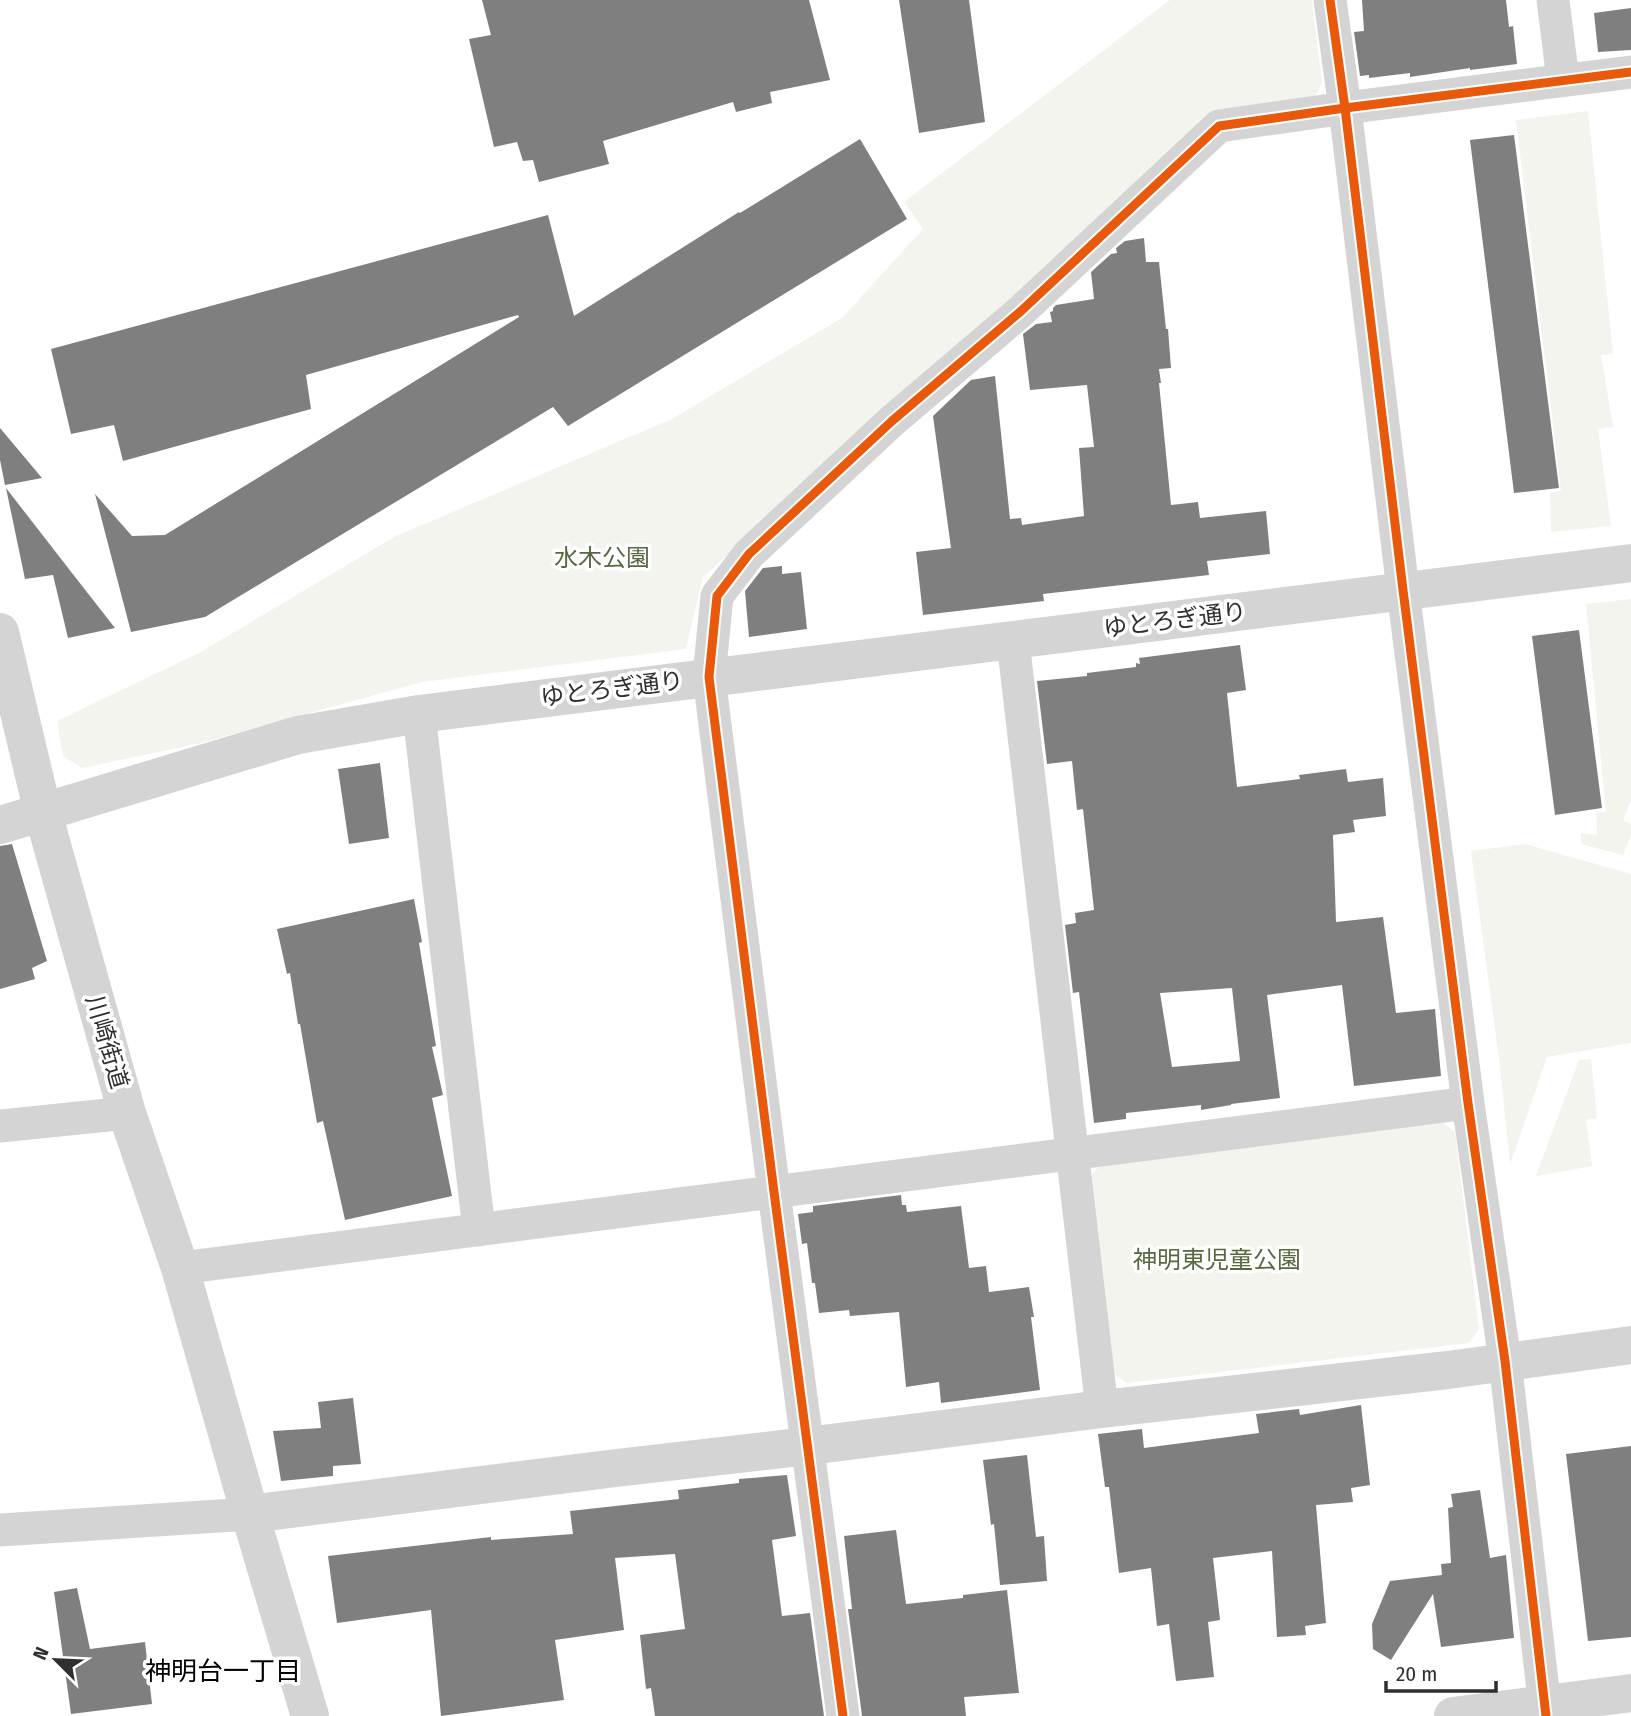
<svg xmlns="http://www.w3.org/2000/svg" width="1631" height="1716" viewBox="0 0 1631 1716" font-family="'Fira Sans Condensed','Noto Sans JP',sans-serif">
<rect width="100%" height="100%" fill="#fff"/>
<!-- green -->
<path fill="#f2f4ed" d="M 1170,0 L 1312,0 L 1322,83 L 1315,96 L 1211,119 L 703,577 L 686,649 L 422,682 L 201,743 L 82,768 L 63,756 L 57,721 L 199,653 L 396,536 L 672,419 L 842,318 L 923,229 L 904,202 Z
M 1588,111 L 1613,354 L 1601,355 L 1613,427 L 1598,429 L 1611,526 L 1551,532 L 1550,493 L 1561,491 L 1516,120 Z
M 1631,599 L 1631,800 L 1623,820 L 1631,824 L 1631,835 L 1623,855 L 1581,844 L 1581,833 L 1597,835 L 1596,812 L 1606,812 L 1586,604 Z
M 1525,844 L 1631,874 L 1631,1043 L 1547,1057 L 1510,1165 L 1500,1066 L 1471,851 Z
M 1591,1059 L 1597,1118 L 1586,1120 L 1592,1166 L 1536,1176 L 1579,1060 Z
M 1441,1121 L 1455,1132 L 1479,1329 L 1469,1343 L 1127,1383 L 1114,1374 L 1091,1176 L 1104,1160 Z"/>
<!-- building -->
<path fill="#7f7f7f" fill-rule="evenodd" d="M 482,0 L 809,0 L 830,80 L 770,92 L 772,103 L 736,112 L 733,102 L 603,141 L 609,164 L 539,182 L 533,160 L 523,161 L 517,142 L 494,147 L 469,39 L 491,35 Z
M 899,0 L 969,0 L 985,122 L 919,133 Z
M 1362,0 L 1506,0 L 1509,27 L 1513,26 L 1517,64 L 1470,70 L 1470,68 L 1410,77 L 1410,73 L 1369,78 L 1369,75 L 1360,76 L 1354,32 L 1364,31 Z
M 1631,8 L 1631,50 L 1598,52 L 1594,13 Z
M 1514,135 L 1559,488 L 1514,493 L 1470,140 Z
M 860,139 L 907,219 L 568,426 L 553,407 L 205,617 L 131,632 L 95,494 L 132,536 L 165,535 L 519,317 L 518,315 L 306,375 L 311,409 L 123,461 L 114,425 L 71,434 L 51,349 L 548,215 L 574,316 L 739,212 L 740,213 Z
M 1144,238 L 1146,262 L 1159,262 L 1166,329 L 1168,329 L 1171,368 L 1159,369 L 1161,383 L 1159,383 L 1171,505 L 1198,502 L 1200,518 L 1266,511 L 1270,554 L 1207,561 L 1209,575 L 1043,594 L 1044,601 L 923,615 L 916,552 L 951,548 L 933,416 L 971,380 L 995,376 L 1010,519 L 1021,518 L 1022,525 L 1084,516 L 1079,448 L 1094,447 L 1087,385 L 1030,390 L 1023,334 L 1036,324 L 1052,322 L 1050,312 L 1053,311 L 1053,308 L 1056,305 L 1094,299 L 1091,272 L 1111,254 L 1117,253 L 1116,248 L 1125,241 Z
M 0,428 L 42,478 L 5,485 L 0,460 Z
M 6,488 L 72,573 L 115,628 L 68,638 L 53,575 L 25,579 Z
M 782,566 L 782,574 L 801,572 L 807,629 L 749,637 L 745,591 L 763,568 Z
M 1579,630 L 1602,808 L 1555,815 L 1532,636 Z
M 1240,645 L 1246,690 L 1227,693 L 1237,787 L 1300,779 L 1299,775 L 1346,769 L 1348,782 L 1383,778 L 1386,816 L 1353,820 L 1355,832 L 1333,835 L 1336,922 L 1383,917 L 1396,1013 L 1435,1009 L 1441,1076 L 1354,1086 L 1342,985 L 1267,995 L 1280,1098 L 1231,1104 L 1231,1105 L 1201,1110 L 1201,1105 L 1126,1113 L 1126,1119 L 1094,1123 L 1079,992 L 1073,993 L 1065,925 L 1076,923 L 1075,913 L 1094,910 L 1083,809 L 1077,810 L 1072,761 L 1047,764 L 1037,681 L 1087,676 L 1087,673 L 1136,667 L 1136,663 L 1140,664 L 1139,658 ZM 1232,988 L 1240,1061 L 1172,1067 L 1160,993 Z
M 380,763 L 389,838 L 349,844 L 338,769 Z
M 12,844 L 47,961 L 32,968 L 35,979 L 0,989 L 0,846 Z
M 414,899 L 422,942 L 419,943 L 436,1046 L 432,1047 L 443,1095 L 432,1098 L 452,1196 L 345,1220 L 323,1121 L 317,1123 L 300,1024 L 298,1024 L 290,973 L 287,974 L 277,929 Z
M 901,1195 L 902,1205 L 906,1205 L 907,1212 L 961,1206 L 969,1268 L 986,1266 L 989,1292 L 1029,1287 L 1034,1317 L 1031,1317 L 1040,1390 L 941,1403 L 939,1382 L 906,1387 L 899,1312 L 850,1316 L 849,1310 L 819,1313 L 815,1283 L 812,1283 L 807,1243 L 802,1244 L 798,1214 L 813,1212 L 813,1206 Z
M 353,1398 L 361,1464 L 333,1466 L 333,1476 L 281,1481 L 273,1431 L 321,1428 L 318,1402 Z
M 1361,1405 L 1370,1485 L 1351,1488 L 1353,1502 L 1316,1505 L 1326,1623 L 1305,1626 L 1306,1635 L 1277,1637 L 1272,1551 L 1213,1558 L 1220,1620 L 1208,1622 L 1214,1677 L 1176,1681 L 1169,1624 L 1157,1626 L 1151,1568 L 1119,1573 L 1109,1487 L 1105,1487 L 1098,1434 L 1142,1429 L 1144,1448 L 1259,1433 L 1256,1414 L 1299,1409 L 1300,1415 Z
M 1631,1446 L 1631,1637 L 1588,1641 L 1566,1454 Z
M 1027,1455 L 1036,1537 L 1044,1536 L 1047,1581 L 1000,1585 L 994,1524 L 991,1525 L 983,1460 Z
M 787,1475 L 796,1536 L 772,1540 L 782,1616 L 810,1613 L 824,1716 L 655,1716 L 651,1688 L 646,1689 L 640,1635 L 685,1629 L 675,1554 L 615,1558 L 624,1630 L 555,1640 L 564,1700 L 441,1716 L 431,1610 L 337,1623 L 328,1556 L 491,1537 L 491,1540 L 573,1534 L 570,1511 L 679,1499 L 678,1490 L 739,1483 L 739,1479 Z
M 1480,1490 L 1490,1558 L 1506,1555 L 1514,1638 L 1441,1647 L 1433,1594 L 1391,1660 L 1373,1649 L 1372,1624 L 1390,1581 L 1442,1575 L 1441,1564 L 1451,1563 L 1448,1508 L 1453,1507 L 1451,1494 Z
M 896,1530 L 906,1604 L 963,1598 L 963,1595 L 1007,1590 L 1019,1693 L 964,1697 L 966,1716 L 862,1716 L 848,1609 L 852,1609 L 844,1536 Z
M 77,1588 L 90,1649 L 145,1642 L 152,1704 L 71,1714 L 54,1592 Z"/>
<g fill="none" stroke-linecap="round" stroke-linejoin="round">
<!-- minor -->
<path stroke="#d4d4d4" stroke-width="33" d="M 1330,0 L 1345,108 L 1403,590 L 1468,1103 L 1505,1361 L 1546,1716
M 1553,0 L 1563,80
M 1013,641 L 1102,1409
M 419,714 L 479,1230
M 0,1126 L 127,1113
M 180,1268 L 1468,1103
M 0,1530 L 250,1514
M 843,1716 L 774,1192 L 709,677 L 717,596 L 749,554 L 892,421 L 1020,312 L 1219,126 L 1345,108 L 1631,72"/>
<!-- tertiary -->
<path stroke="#d4d4d4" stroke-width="38" d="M 0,632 L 43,813 L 127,1113 L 180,1268 L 250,1514 L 310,1716
M 0,825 L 298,735 L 419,714 L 1631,563
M 250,1514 L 616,1468 L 808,1446 L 1102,1409 L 1448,1370 L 1631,1345
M 1453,1716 L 1631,1693"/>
<defs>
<path id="cycleway" d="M 1330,0 L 1345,108 L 1403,590 L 1468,1103 L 1505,1361 L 1546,1716
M 843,1716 L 774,1192 L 709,677 L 717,596 L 749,554 L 892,421 L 1020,312 L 1219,126 L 1345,108 L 1631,72"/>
</defs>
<!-- cycleway casing -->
<use href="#cycleway" stroke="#fff" stroke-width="13"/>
<!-- cycleway -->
<use href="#cycleway" stroke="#e8590c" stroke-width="9"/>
</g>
<g text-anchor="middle" stroke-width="7" stroke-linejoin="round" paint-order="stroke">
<!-- park labels -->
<g font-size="24" fill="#586840" stroke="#fff">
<text x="602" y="566">水木公園</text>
<text x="1217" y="1268">神明東児童公園</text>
</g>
<!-- street labels -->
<g font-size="24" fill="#2f2f2f" stroke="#fff">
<text transform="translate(1175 620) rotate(-7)" y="8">ゆとろぎ通り</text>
<text transform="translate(612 689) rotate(-7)" y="8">ゆとろぎ通り</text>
<text transform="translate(107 1042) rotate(74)" y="8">川崎街道</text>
</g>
<!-- neighbourhood labels -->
<g font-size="26" fill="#000" stroke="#fff">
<text x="223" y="1680">神明台一丁目</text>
</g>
</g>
<!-- north arrow -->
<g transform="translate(56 1660) rotate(294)" stroke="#ffffff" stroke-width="5" paint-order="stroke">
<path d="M0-5L12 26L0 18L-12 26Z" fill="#2f2f2f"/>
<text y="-10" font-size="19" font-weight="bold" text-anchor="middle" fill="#2f2f2f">N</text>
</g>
<!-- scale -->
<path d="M1386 1681v10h110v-10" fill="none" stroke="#2f2f2f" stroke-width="3.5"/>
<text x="1396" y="1681" font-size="21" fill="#2f2f2f" stroke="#ffffff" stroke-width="5" paint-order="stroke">20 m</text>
</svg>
